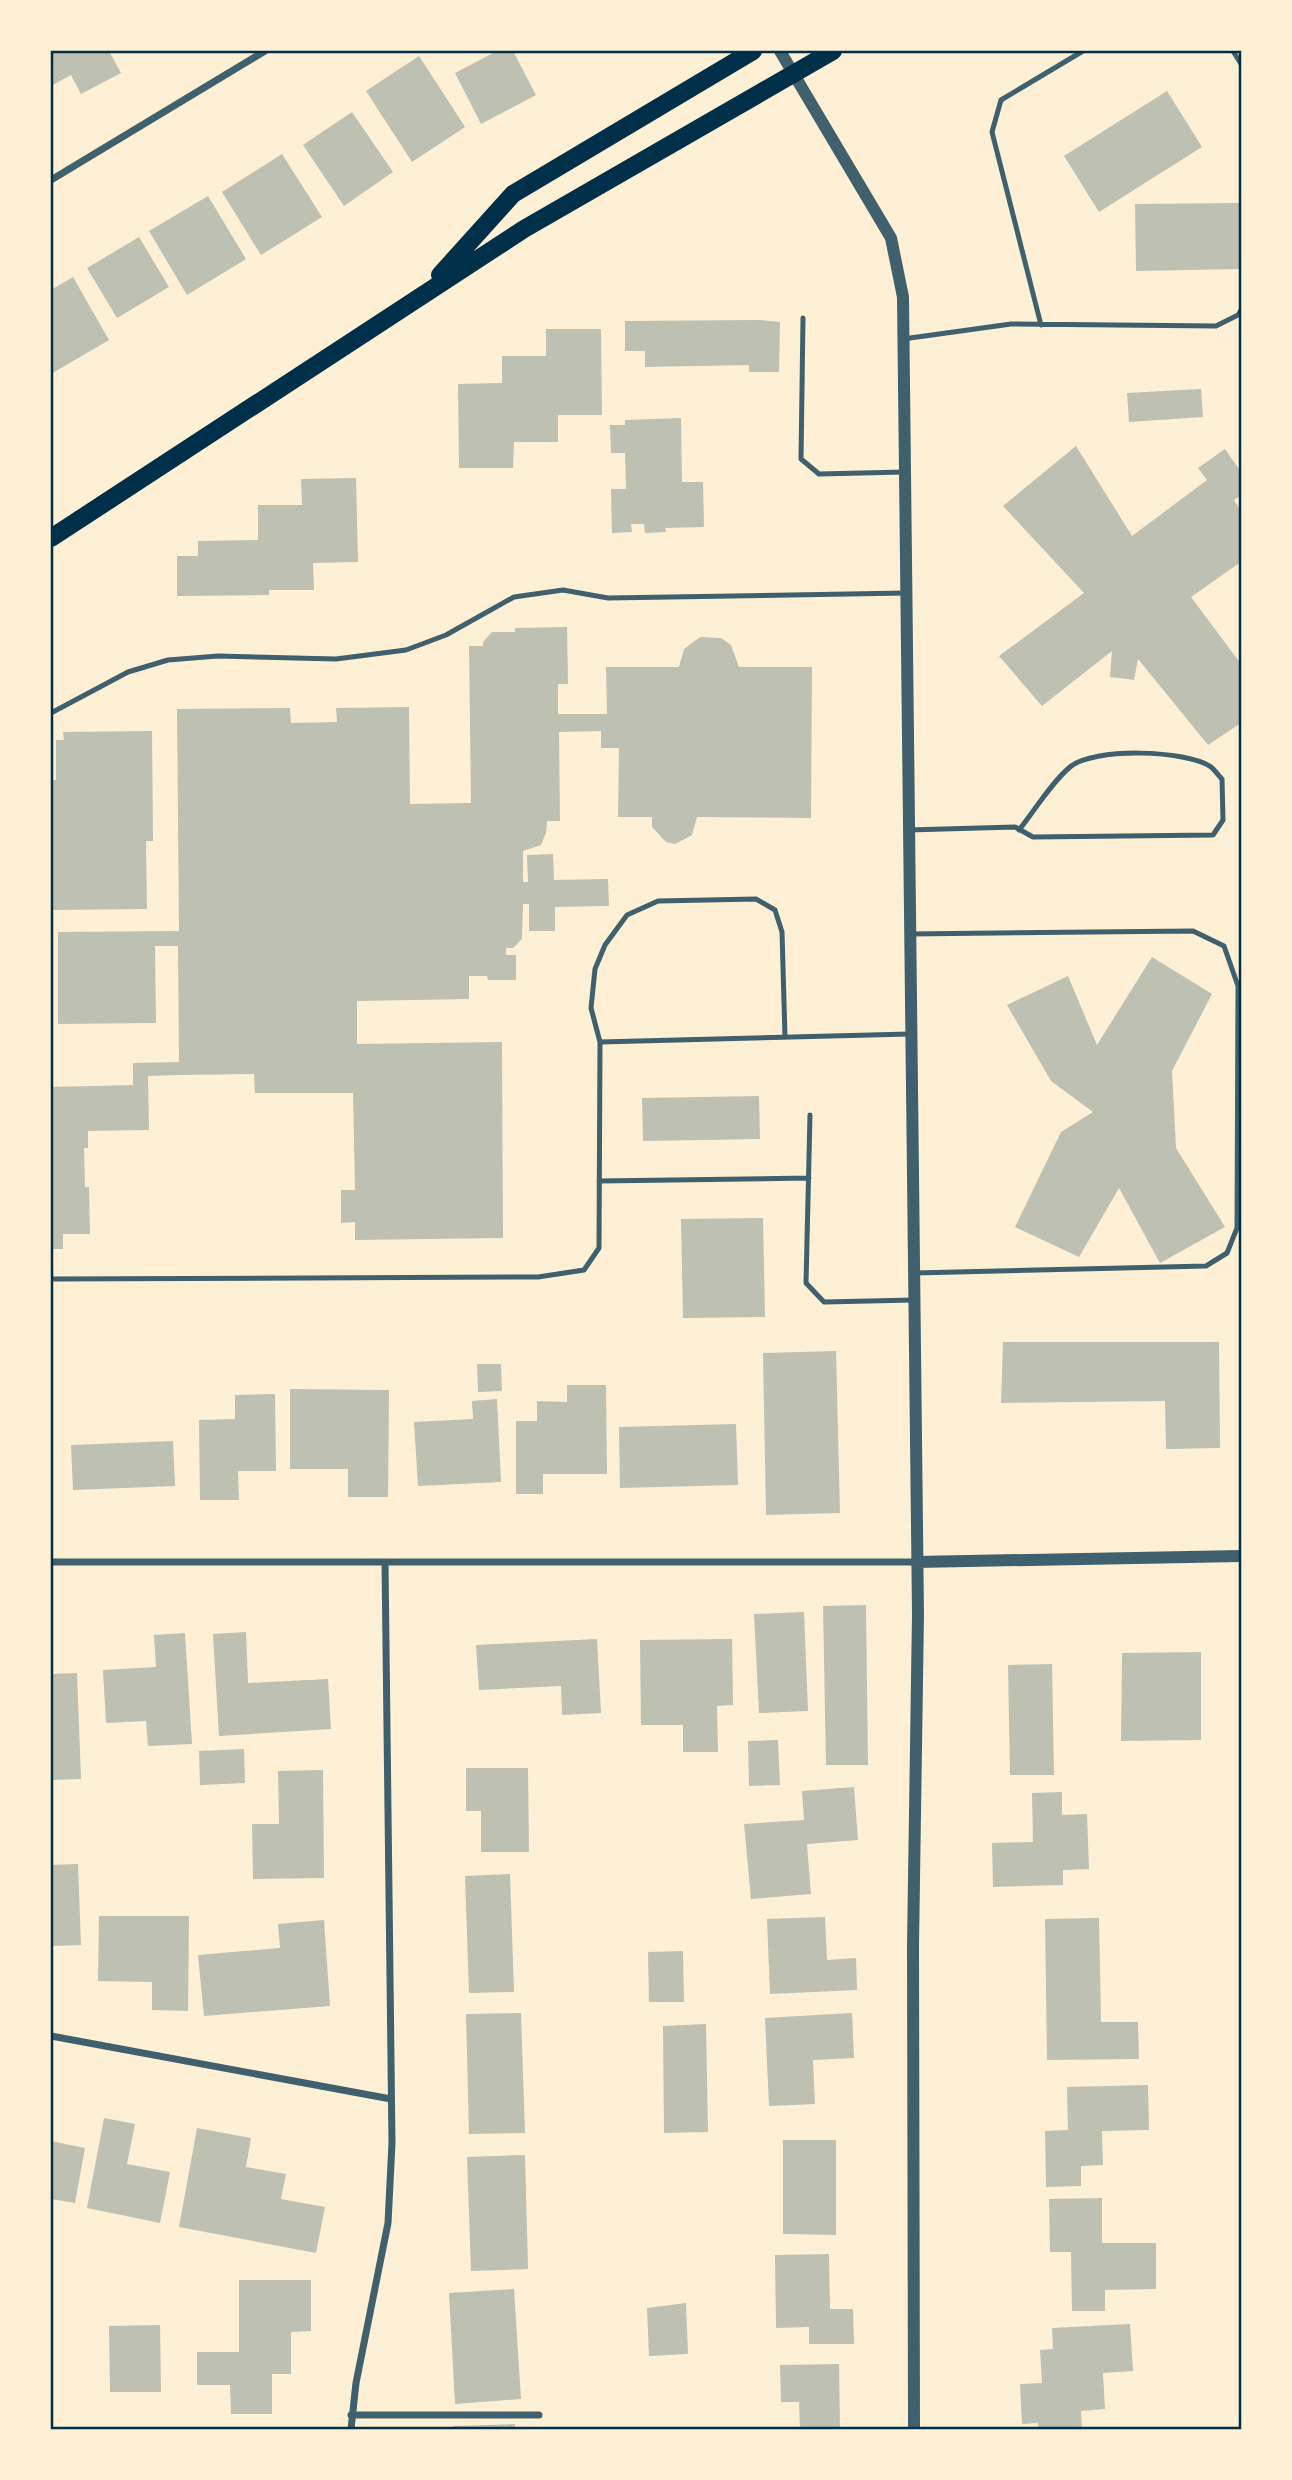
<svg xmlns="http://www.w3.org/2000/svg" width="1292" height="2480" viewBox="0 0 1292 2480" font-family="'PT Serif',serif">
<rect width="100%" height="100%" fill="#fdf0d5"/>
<!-- building -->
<path fill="#bec0b2" d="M 51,51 L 109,51 L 121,73 L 81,94 L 71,75 L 51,86 Z
M 497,51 L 513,51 L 536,95 L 481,124 L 455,73 Z
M 419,56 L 465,127 L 412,162 L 366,91 Z
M 1167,91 L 1202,147 L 1099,212 L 1064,156 Z
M 352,112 L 393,172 L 344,206 L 303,145 Z
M 282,154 L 322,217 L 261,255 L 222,192 Z
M 208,196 L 246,259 L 187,295 L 149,231 Z
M 1241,203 L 1241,269 L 1136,271 L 1135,204 Z
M 139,237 L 169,287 L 117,318 L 87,268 Z
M 73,277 L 109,340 L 51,374 L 51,290 Z
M 760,320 L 780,322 L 779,372 L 749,372 L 749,365 L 645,367 L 645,351 L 625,351 L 625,321 Z
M 546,329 L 601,329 L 602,415 L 558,415 L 558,442 L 514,442 L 513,468 L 459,468 L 458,384 L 502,383 L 502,356 L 546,356 Z
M 1201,389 L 1203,417 L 1129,422 L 1127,393 Z
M 681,418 L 682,482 L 703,482 L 704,527 L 665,528 L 666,532 L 645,533 L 644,524 L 631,524 L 632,532 L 612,533 L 611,489 L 626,489 L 625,453 L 611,453 L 610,425 L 625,425 L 625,420 Z
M 1076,446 L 1132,536 L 1207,480 L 1198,468 L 1225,449 L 1241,472 L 1241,495 L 1234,500 L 1241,511 L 1241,562 L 1191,597 L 1241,664 L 1241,723 L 1208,745 L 1138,659 L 1134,680 L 1110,677 L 1112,651 L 1042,706 L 999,656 L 1084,593 L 1003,506 Z
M 356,478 L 358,562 L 313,563 L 314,590 L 269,590 L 269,595 L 177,596 L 177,556 L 198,556 L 198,541 L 258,540 L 258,505 L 302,505 L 301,479 Z
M 567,627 L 568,684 L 558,684 L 558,714 L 607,714 L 606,667 L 679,667 L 684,649 L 700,637 L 721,638 L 731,645 L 739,667 L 812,667 L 811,818 L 697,817 L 692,835 L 675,844 L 666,842 L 652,827 L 652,817 L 618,817 L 619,748 L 601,748 L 601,731 L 559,732 L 560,821 L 547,821 L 546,833 L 541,845 L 523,851 L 523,882 L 528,882 L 527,855 L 553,854 L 554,880 L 608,879 L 609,906 L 555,907 L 555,931 L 529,931 L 529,904 L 523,904 L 522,939 L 513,948 L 506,948 L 506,955 L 516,955 L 516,980 L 488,980 L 487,976 L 469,976 L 469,999 L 357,1001 L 357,1044 L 502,1042 L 503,1238 L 355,1240 L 355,1222 L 341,1223 L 341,1190 L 355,1190 L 353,1093 L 255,1093 L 254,1074 L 180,1075 L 148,1076 L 149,1130 L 88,1131 L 88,1148 L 84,1148 L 85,1187 L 89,1187 L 90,1234 L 63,1234 L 63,1249 L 51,1249 L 51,1087 L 133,1085 L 133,1063 L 179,1062 L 178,946 L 155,946 L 156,1023 L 58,1024 L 58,932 L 179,931 L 177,709 L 290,708 L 291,723 L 337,722 L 336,708 L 409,707 L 410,804 L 471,803 L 469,646 L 483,646 L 483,642 L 492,632 L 515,632 L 515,628 Z
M 152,731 L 153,841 L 146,841 L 147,909 L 52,910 L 51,780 L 56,780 L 56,740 L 64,740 L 63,732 Z
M 1152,957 L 1212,994 L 1172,1071 L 1176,1148 L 1225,1227 L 1160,1263 L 1119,1188 L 1079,1257 L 1015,1227 L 1061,1132 L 1093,1112 L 1051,1081 L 1007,1005 L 1068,976 L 1097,1045 Z
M 759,1096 L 760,1139 L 643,1141 L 642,1098 Z
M 763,1218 L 765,1317 L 683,1318 L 681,1219 Z
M 1003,1342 L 1219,1342 L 1220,1448 L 1166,1449 L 1165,1401 L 1001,1403 Z
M 836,1351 L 840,1513 L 766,1515 L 763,1353 Z
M 477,1364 L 501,1364 L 502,1391 L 478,1392 Z
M 567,1385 L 606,1385 L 607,1474 L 543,1474 L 543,1494 L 516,1494 L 516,1421 L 537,1421 L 537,1401 L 567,1402 Z
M 290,1389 L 389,1390 L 388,1497 L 348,1497 L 348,1469 L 290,1469 Z
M 275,1394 L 276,1471 L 238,1471 L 239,1500 L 200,1500 L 199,1420 L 235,1419 L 235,1395 Z
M 497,1399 L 501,1482 L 418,1486 L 414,1422 L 473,1419 L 472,1401 Z
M 736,1424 L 738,1485 L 620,1488 L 619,1427 Z
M 173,1441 L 175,1486 L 73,1490 L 71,1445 Z
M 866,1605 L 868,1765 L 826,1765 L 823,1606 Z
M 804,1612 L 808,1711 L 759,1713 L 754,1614 Z
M 246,1632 L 248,1683 L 328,1679 L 331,1729 L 219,1736 L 213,1634 Z
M 185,1633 L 192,1744 L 148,1746 L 146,1721 L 106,1723 L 103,1670 L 156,1667 L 154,1635 Z
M 597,1639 L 601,1713 L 562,1715 L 561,1686 L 479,1690 L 476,1645 Z
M 732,1639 L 733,1705 L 717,1706 L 718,1752 L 683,1752 L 683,1725 L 641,1725 L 640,1640 Z
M 1201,1652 L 1201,1740 L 1121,1741 L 1122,1653 Z
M 1052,1664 L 1054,1775 L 1010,1775 L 1008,1665 Z
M 77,1673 L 81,1779 L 51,1780 L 51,1674 Z
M 778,1740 L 780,1785 L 749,1786 L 748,1741 Z
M 244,1749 L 245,1783 L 200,1785 L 199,1751 Z
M 466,1768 L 528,1768 L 529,1852 L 481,1852 L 481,1811 L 466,1811 Z
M 323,1770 L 324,1878 L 253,1879 L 252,1824 L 279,1824 L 278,1771 Z
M 854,1787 L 858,1840 L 807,1844 L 811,1894 L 751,1899 L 744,1824 L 804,1820 L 802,1791 Z
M 1062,1792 L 1062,1815 L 1087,1814 L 1089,1869 L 1063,1870 L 1063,1885 L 993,1887 L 992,1843 L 1033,1842 L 1032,1793 Z
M 78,1864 L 81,1945 L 51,1946 L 51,1865 Z
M 510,1874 L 514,1992 L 469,1993 L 465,1876 Z
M 99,1916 L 189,1916 L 188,2011 L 152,2010 L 152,1982 L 98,1981 Z
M 825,1917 L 827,1960 L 856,1958 L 857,1990 L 770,1994 L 767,1919 Z
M 1099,1918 L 1101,2022 L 1138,2022 L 1139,2059 L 1047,2060 L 1045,1919 Z
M 324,1920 L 330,2006 L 204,2016 L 198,1955 L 280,1948 L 278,1924 Z
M 683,1951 L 684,2002 L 649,2002 L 648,1952 Z
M 521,2013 L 525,2133 L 469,2134 L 466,2014 Z
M 852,2013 L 854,2058 L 813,2060 L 815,2104 L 769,2106 L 765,2018 Z
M 706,2024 L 708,2132 L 664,2133 L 663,2026 Z
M 1148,2085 L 1149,2130 L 1102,2131 L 1103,2165 L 1081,2166 L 1081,2186 L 1046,2187 L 1045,2131 L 1068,2130 L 1067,2087 Z
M 104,2118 L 135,2124 L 127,2164 L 170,2172 L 160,2223 L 87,2208 Z
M 197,2128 L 251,2138 L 246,2167 L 286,2174 L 281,2199 L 325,2207 L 316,2253 L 179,2227 Z
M 783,2140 L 836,2140 L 836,2235 L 783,2234 Z
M 51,2141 L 85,2148 L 75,2203 L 51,2199 Z
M 525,2155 L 528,2269 L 471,2271 L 467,2157 Z
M 1102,2198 L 1102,2243 L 1156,2243 L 1156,2289 L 1105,2290 L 1105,2311 L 1072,2311 L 1071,2252 L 1050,2252 L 1049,2199 Z
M 829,2254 L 830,2309 L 853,2309 L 854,2344 L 809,2344 L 809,2327 L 776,2328 L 775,2255 Z
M 239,2280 L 311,2280 L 311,2331 L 291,2332 L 291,2374 L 272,2374 L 272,2414 L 231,2414 L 230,2385 L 197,2385 L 197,2352 L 239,2352 Z
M 514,2289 L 521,2399 L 455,2404 L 449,2293 Z
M 686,2303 L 688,2354 L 649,2356 L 647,2308 Z
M 1130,2324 L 1133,2371 L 1103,2373 L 1105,2409 L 1081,2411 L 1082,2429 L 1038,2429 L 1038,2423 L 1022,2424 L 1020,2384 L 1042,2383 L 1040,2350 L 1053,2349 L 1052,2328 Z
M 160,2325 L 161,2392 L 110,2392 L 109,2326 Z
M 839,2364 L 840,2429 L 800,2429 L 799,2402 L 781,2402 L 780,2365 Z
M 515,2424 L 515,2429 L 453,2429 L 453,2426 Z"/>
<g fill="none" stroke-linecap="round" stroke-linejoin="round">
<!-- service -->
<path stroke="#3f606c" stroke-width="5" d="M 1233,51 L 1241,64
M 803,318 L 801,459 L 819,474 L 904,472
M 1041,325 L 992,132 L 1001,100 L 1083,51
M 903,339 L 1011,324 L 1216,326 L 1238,315 L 1241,310
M 51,713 L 128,672 L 168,660 L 218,656 L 336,659 L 406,650 L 446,635 L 514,597 L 563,590 L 608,598 L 906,593
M 908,830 L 1015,827 L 1033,837 L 1213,835 L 1223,820 L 1222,779 C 1218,775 1215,770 1211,767 C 1187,750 1093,747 1070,767 C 1051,783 1035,810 1019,830
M 909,934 L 1193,931 L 1224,946 L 1238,986 L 1237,1228 L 1227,1253 L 1206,1266 L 915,1273
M 600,1042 L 591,1008 L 595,969 L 605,945 L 627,915 L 658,901 L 756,899 L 775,910 L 782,932 L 785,1037
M 810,1115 L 806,1283 L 824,1302 L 914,1300
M 599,1181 L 809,1178
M 51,1279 L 538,1277 L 584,1270 L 599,1248 L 600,1042 L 910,1034"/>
<!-- minor -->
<path stroke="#3f606c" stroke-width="7" d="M 51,180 L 265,51
M 51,1562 L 916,1562
M 51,2036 L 391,2099
M 351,2415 L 539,2415
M 351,2429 L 356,2383 L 388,2223 L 392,2143 L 385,1562"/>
<!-- tertiary -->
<path stroke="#3f606c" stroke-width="12" d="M 780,51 L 891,238 L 903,297 L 918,1614 L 913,1946 L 914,2429
M 916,1562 L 1241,1556"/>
<!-- primary -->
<path stroke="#003049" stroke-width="18" d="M 440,275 L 513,194 L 753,51
M 51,538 L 524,229 L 833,51"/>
</g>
<!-- border -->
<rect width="1292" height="2480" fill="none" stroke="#fdf0d5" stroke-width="105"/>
<rect x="52" y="52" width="1188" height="2376" fill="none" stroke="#003049" stroke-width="2.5"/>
</svg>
